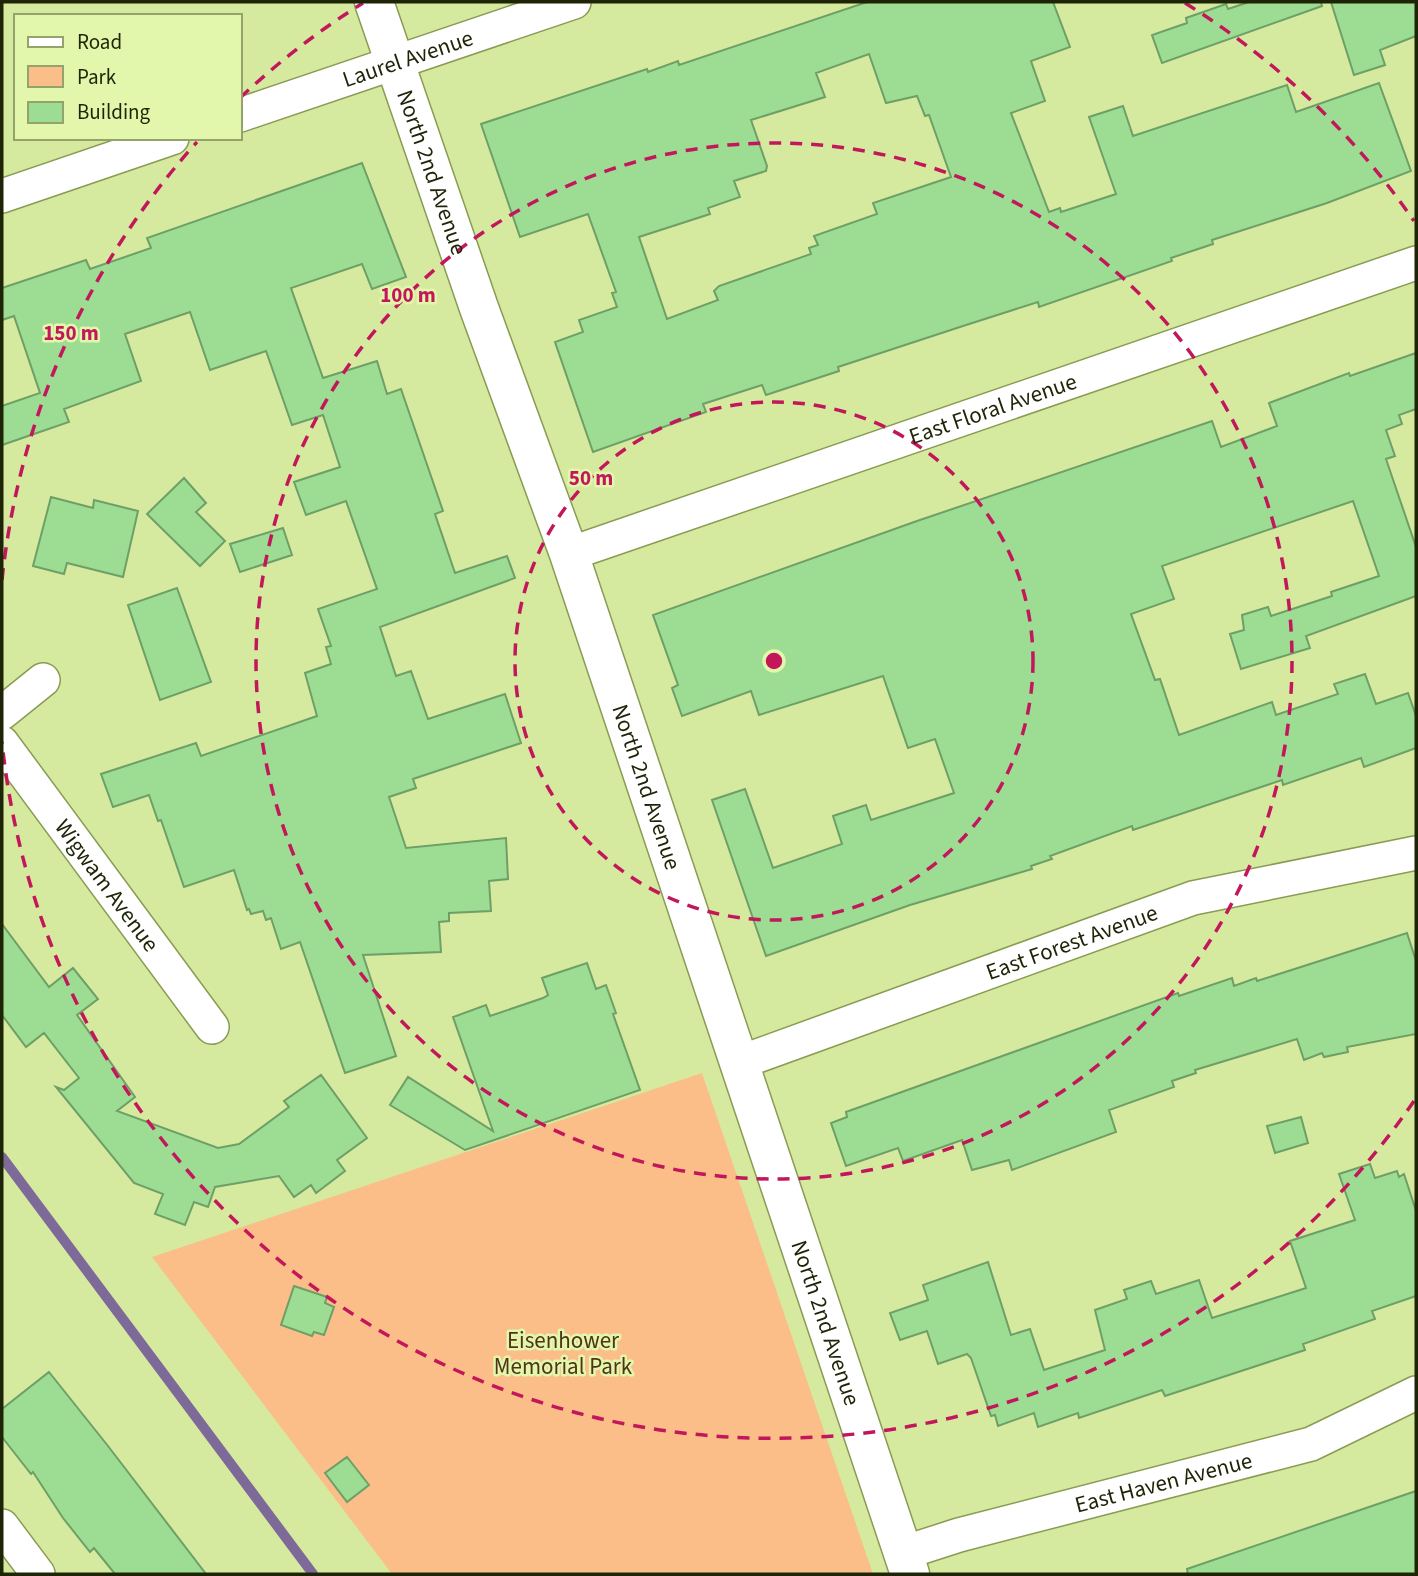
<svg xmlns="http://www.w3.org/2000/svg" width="1418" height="1576" viewBox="0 0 1418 1576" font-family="'Source Sans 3',sans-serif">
<rect width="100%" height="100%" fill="#d5ea9f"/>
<!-- green -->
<path fill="#fbbe89" d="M 702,1073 L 873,1574 L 392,1574 L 152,1257 Z"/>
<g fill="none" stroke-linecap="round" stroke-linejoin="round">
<!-- stream -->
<path stroke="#7d6a99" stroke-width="10" d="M 2,1157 L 313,1574"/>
</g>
<!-- building -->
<path fill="#9ddd93" stroke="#6e9f66" stroke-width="2" fill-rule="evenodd" d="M 867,2 L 1053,2 L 1070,47 L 1031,61 L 1045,101 L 1011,113 L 1049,212 L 1060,208 L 1061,212 L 1116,194 L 1089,117 L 1123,106 L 1133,136 L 1287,85 L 1296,112 L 1379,83 L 1411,171 L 1327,203 L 1212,240 L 1213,244 L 1171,258 L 1172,261 L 1039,307 L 1038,302 L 963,326 L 838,367 L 839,371 L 766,395 L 762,385 L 703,404 L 706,412 L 593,452 L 555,342 L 583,332 L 579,320 L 617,307 L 612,293 L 616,292 L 588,214 L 520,237 L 481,124 L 647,69 L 648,72 L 678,61 L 679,65 ZM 869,54 L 886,103 L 917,96 L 925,116 L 929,115 L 951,177 L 873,203 L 877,214 L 814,236 L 818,245 L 809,248 L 811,254 L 719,286 L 714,291 L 718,300 L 667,319 L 639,237 L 710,214 L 708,208 L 740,197 L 734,181 L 766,171 L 767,166 L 751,120 L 825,97 L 816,73 Z
M 1249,2 L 1321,2 L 1322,6 L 1162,63 L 1152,35 L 1187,23 L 1186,18 L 1226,4 L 1228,9 Z
M 1331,2 L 1416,2 L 1416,36 L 1380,50 L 1385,65 L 1354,75 Z
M 362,163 L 406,277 L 372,289 L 362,264 L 291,288 L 323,378 L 377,361 L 387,394 L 401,389 L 443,511 L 435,514 L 455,573 L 507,556 L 515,578 L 380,627 L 396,676 L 411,671 L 428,719 L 505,694 L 521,743 L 413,779 L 416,788 L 389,797 L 406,848 L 506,838 L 508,879 L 489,881 L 491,911 L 449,913 L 449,921 L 439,922 L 441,952 L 363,955 L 396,1056 L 345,1073 L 300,942 L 281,949 L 271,918 L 266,920 L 263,911 L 251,914 L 249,909 L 247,910 L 234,870 L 184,887 L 161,820 L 158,821 L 149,795 L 113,807 L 101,774 L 196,743 L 201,756 L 317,716 L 305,673 L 331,664 L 326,647 L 331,646 L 318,609 L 377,589 L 346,501 L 306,515 L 294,482 L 340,467 L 323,415 L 292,425 L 266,351 L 210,370 L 190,312 L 125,334 L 141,381 L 64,409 L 69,422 L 2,445 L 2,406 L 40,393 L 14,316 L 2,320 L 2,288 L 86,260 L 90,269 L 151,248 L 147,238 Z
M 1416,353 L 1416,409 L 1399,415 L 1402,424 L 1386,430 L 1395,456 L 1386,459 L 1416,547 L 1416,596 L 1306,636 L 1310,648 L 1241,669 L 1230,634 L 1244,630 L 1242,615 L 1268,607 L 1271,616 L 1332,596 L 1331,592 L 1379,576 L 1353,501 L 1162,566 L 1174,599 L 1131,614 L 1155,680 L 1160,679 L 1179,735 L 1272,702 L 1276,715 L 1338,694 L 1334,684 L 1365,674 L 1376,704 L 1408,693 L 1416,716 L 1416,748 L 1364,767 L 1361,758 L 1283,785 L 1282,780 L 1133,830 L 1132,826 L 1050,856 L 1052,859 L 1031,866 L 1032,869 L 910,905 L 766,956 L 712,800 L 745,789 L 773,868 L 842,844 L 833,816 L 866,805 L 871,820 L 954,793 L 935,739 L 908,748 L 883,676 L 759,715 L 751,691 L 682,716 L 672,688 L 678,685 L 653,615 L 917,521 L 1212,421 L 1221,447 L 1277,426 L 1269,403 L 1349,373 L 1350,376 Z
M 184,478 L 206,503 L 196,512 L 225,541 L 200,566 L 147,514 Z
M 51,497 L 93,508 L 94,500 L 138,511 L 123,577 L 67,563 L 64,574 L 33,566 Z
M 283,528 L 292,555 L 240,572 L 230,544 Z
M 177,588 L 211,682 L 160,700 L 128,605 Z
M 2,924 L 49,987 L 73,968 L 98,999 L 77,1015 L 135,1097 L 117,1111 L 218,1148 L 239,1144 L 289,1107 L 284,1101 L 321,1075 L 367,1138 L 337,1160 L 345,1171 L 316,1193 L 311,1185 L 294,1197 L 279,1176 L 215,1187 L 208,1207 L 194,1202 L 185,1225 L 155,1214 L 163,1194 L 134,1183 L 56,1087 L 64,1090 L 79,1078 L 44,1033 L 26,1047 L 2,1015 Z
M 1407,933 L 1416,961 L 1416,1034 L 1347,1047 L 1348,1052 L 1324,1057 L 1322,1053 L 1304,1060 L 1297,1039 L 1195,1070 L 1196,1073 L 1172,1081 L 1174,1087 L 1109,1110 L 1116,1132 L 1012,1170 L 1009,1160 L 972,1170 L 962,1140 L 903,1161 L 898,1148 L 846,1166 L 831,1123 L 847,1117 L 846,1112 L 1178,993 L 1179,996 L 1232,978 L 1234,986 L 1256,978 L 1257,981 Z
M 587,963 L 596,989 L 606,985 L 616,1013 L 613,1014 L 640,1090 L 465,1150 L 390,1105 L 408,1077 L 493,1131 L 453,1017 L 486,1005 L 490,1016 L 543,998 L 548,995 L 542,978 Z
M 1301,1117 L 1308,1143 L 1275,1153 L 1267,1126 Z
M 1370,1164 L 1375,1178 L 1397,1171 L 1399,1177 L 1404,1174 L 1416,1211 L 1416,1296 L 1372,1311 L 1375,1319 L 1303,1344 L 1305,1350 L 1165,1396 L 1162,1390 L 1079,1418 L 1078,1413 L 1038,1427 L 1034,1413 L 998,1426 L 995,1415 L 991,1416 L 971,1358 L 967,1354 L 938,1364 L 927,1331 L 900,1340 L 890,1313 L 928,1300 L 923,1285 L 988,1262 L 1011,1335 L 1030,1329 L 1044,1370 L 1105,1350 L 1095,1310 L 1127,1299 L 1124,1290 L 1151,1281 L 1156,1294 L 1199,1280 L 1212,1318 L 1306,1288 L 1290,1241 L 1355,1220 L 1339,1174 Z
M 294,1286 L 327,1297 L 325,1303 L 334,1307 L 324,1335 L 314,1332 L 312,1336 L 281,1325 Z
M 49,1372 L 108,1446 L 206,1574 L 115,1574 L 94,1548 L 90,1552 L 63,1518 L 33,1472 L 31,1474 L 2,1437 L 2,1409 Z
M 347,1457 L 369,1485 L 347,1502 L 325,1473 Z
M 1416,1491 L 1416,1574 L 1188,1574 L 1187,1569 Z"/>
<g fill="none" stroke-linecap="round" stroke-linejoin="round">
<defs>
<g id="minor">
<path id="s1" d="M 240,115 L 574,2"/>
<path d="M 2,196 L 172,138"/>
<path id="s2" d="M 569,554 L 1416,263"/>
<path d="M 2,713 L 43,680"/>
<path id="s3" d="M 2,743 L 212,1027"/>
<path id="s4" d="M 738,1063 L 1193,898 L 1416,853"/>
<path d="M 2,1526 L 38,1574"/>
<path id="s5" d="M 903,1553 L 959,1535 L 1311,1444 L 1416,1393"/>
</g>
<g id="tertiary">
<path id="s6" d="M 374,2 L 479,308 L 569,554 L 910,1574"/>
</g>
</defs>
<!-- minor casing -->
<use href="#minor" stroke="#899b54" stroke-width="36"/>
<!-- tertiary casing -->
<use href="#tertiary" stroke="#899b54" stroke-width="41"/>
<!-- minor -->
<use href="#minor" stroke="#fff" stroke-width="33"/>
<!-- tertiary -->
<use href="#tertiary" stroke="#fff" stroke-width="38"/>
</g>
<!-- distance rings -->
<g fill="none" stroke="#c2185b" stroke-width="3.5" stroke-dasharray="12 9">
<circle cx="774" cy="661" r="259"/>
<circle cx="774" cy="661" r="518"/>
<path d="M1414 1101A776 776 0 0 1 2 742M2 580A776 776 0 0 1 197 142M240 98A776 776 0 0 1 363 3M1185 3A776 776 0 0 1 1414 221"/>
</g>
<g text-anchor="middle" stroke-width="5" stroke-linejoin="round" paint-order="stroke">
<!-- street labels -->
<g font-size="23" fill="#1e2507" stroke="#e2f7ac">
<text dy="8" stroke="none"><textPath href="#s1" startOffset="177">Laurel Avenue</textPath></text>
<text dy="8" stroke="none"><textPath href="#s6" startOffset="180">North 2nd Avenue</textPath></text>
<text dy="8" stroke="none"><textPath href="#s2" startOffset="448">East Floral Avenue</textPath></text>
<text dy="8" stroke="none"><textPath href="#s6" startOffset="831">North 2nd Avenue</textPath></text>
<text dy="8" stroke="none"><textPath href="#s3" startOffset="177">Wigwam Avenue</textPath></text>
<text dy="8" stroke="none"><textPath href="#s4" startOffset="355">East Forest Avenue</textPath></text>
<text dy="8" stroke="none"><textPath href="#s6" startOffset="1396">North 2nd Avenue</textPath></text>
<text dy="8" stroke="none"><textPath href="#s5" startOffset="270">East Haven Avenue</textPath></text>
</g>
<!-- park labels -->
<g font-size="23" fill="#513318" stroke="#e2f7ac">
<text x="563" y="1348">Eisenhower<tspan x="563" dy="26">Memorial Park</tspan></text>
</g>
</g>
<circle cx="774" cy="661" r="10" fill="#c2185b" stroke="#e2f7ac" stroke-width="3.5"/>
<g font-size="21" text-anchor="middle" font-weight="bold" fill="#c2185b" stroke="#e2f7ac" stroke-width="5" stroke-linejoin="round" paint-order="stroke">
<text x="408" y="302">100 m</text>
<text x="71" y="340">150 m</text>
<text x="591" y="485">50 m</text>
</g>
<!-- border -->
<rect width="1418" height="1576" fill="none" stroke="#1e2507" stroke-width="7"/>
<!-- legend -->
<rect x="14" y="14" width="228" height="126" fill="#e2f7ac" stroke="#94a36a" stroke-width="2"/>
<rect x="28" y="37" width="35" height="10" fill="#ffffff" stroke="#94a36a" stroke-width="2"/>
<text x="77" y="49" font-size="21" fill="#1e2507">Road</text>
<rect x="28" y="66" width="35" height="21" fill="#fbbe89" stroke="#94a36a" stroke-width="2"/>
<text x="77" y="84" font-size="21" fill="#1e2507">Park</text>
<rect x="28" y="102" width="35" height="21" fill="#9ddd93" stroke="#94a36a" stroke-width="2"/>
<text x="77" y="119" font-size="21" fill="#1e2507">Building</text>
</svg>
